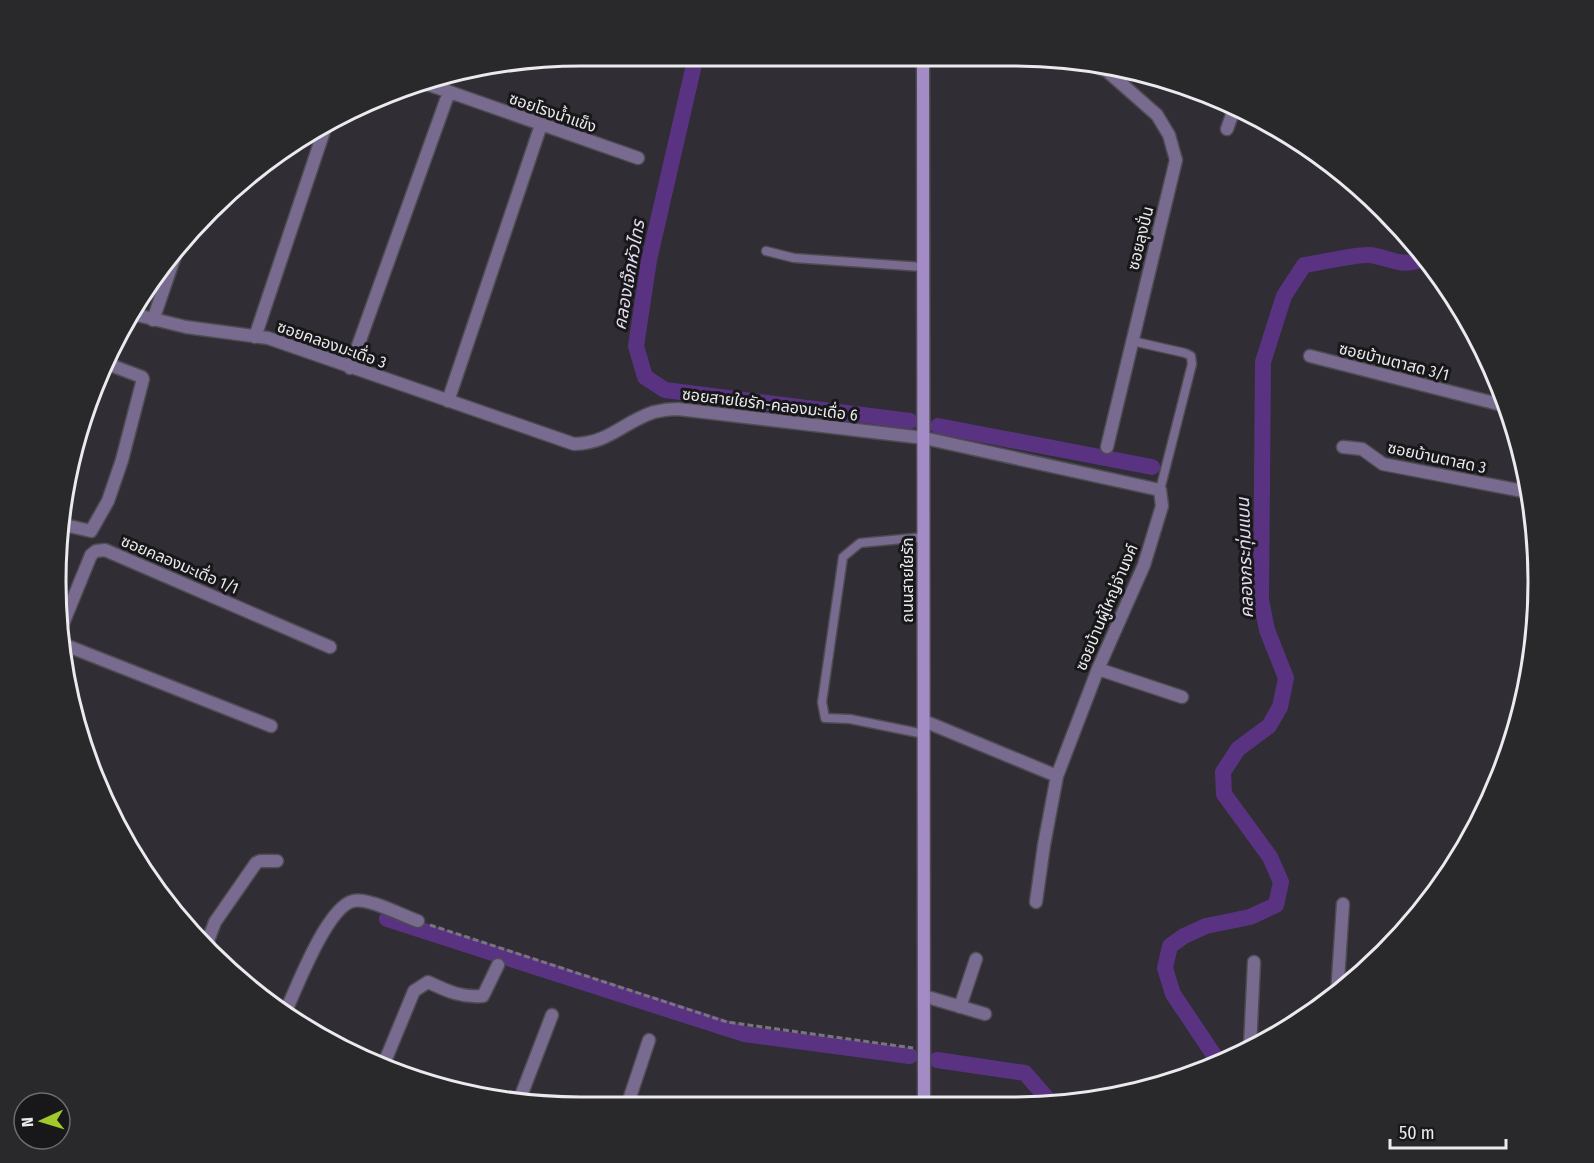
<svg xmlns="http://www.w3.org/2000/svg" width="1594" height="1163" viewBox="0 0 1594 1163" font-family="'Fira Sans Condensed','Noto Sans Thai',sans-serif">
<rect width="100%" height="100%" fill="#302e34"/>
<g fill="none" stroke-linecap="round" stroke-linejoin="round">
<!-- canal -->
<path stroke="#593382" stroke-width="16" d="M 696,56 L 649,260 L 636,346 L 645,377 L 665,390 L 910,421
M 938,426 L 1152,467
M 387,919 L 744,1034 L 910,1056
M 937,1060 L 1025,1073 L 1051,1103
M 1220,1064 L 1173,994 L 1165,968 L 1170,946 L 1184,936 L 1206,926 L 1250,917 L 1276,905 L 1281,882 L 1270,857 L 1224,794 L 1223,772 L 1238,749 L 1269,726 L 1280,707 L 1286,678 L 1267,630 L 1261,600 L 1263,362 L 1284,296 L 1304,265 C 1320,263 1356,254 1370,255 C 1389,257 1406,271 1425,256"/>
<defs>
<path id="lane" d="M 766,251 L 794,258 L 923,267
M 1132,341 L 1185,353 L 1191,356 L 1192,364 L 1160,490
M 924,537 L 860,543 L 843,557 L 822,702 L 825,718 L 850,719 L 924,734"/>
<path id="street" d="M 1097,67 L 1107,71 L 1157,115 L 1169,135 L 1176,160 L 1107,447
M 424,83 L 638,158
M 1227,129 L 1233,112
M 133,314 L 186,327 L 268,338 L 574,444 C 610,443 623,422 654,412 C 662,410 670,409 678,409 L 924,438 L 1160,490 L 1162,506 L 1144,565 L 1098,669 L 1057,776 L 1044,845 L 1036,902
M 153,320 L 178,247
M 255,337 L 325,128
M 1310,356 L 1506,406
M 350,368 L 449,92
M 448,401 L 541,125
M 1343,447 L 1362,449 L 1383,464 L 1528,492
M 60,524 L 91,531 L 108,501 L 122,460 L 143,379 L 142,377 L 105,363
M 60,631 L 91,555 L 96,551 L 105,550 L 330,647
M 60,643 L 271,726
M 1098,669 L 1182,697
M 924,721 L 1057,776
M 206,946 L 215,922 L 256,863 L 260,861 L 277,861
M 1337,995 L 1343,904
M 924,996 L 985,1014
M 960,1007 L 976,959
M 285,1013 C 296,989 327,907 353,901 C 368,897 403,916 418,921
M 1250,1047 L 1254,962
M 383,1066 L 414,991 L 428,982 C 447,991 462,998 483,996 L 498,965
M 519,1101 L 552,1015
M 627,1106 L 649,1040"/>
<path id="secondary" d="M 923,56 L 924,1104"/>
</defs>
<!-- lane casing -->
<use href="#lane" stroke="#4e4c52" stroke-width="11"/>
<!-- street casing -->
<use href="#street" stroke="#4e4c52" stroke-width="15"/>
<!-- secondary casing -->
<use href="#secondary" stroke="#4e4c52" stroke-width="15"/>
<!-- path -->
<path stroke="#78767b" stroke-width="3" stroke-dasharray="6 3" stroke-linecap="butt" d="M 430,925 L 727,1022 L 913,1048"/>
<!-- lane -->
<use href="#lane" stroke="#796a8f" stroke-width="8"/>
<!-- street -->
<use href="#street" stroke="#796a8f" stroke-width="12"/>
<!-- secondary -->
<use href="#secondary" stroke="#a38bc5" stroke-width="12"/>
</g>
<g text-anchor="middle" stroke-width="6" stroke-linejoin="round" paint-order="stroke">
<!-- street labels -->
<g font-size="16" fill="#ebeaee" stroke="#181719">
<text transform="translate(553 112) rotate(19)" y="6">ซอยโรงน้ำแข็ง</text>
<text transform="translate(1140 238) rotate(-76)" y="6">ซอยลุงปั่น</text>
<text transform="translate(332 344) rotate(19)" y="6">ซอยคลองมะเดื่อ 3</text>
<text transform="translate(1394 361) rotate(14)" y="6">ซอยบ้านตาสด 3/1</text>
<text transform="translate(770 404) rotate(7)" y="6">ซอยสายใยรัก-คลองมะเดื่อ 6</text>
<text transform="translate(1437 457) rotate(12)" y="6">ซอยบ้านตาสด 3</text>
<text transform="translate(180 564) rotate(23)" y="6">ซอยคลองมะเดื่อ 1/1</text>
<text transform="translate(907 580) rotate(-90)" y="6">ถนนสายใยรัก</text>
<text transform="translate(1106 607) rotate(-67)" y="6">ซอยบ้านผู้ใหญ่จำนงค์</text>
</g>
<!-- water labels -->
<g font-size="18" font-style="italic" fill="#e3daf1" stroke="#181719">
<text transform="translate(629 275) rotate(-80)" y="6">คลองเจ๊กหัวไทร</text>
<text transform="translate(1245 558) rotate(-92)" y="6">คลองกระทุ่มแบน</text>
</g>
</g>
<!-- crop -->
<path d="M0 0H1594V1163H0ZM581 66H1013A515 515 0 0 1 1528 581V582A515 515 0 0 1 1013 1097H581A515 515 0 0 1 66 582V581A515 515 0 0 1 581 66Z" fill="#29282a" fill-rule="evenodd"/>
<path fill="none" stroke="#ebeaee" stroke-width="3" d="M581 66H1013A515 515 0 0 1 1528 581V582A515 515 0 0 1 1013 1097H581A515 515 0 0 1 66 582V581A515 515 0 0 1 581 66Z"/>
<!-- north arrow -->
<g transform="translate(42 1121) rotate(266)"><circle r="28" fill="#181719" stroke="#6c6b6e" stroke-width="1.5"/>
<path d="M0-4.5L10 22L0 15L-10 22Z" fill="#a1c92a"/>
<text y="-9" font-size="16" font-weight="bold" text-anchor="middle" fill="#ebeaee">N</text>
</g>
<!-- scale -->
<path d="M1390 1139v9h116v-9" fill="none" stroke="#ebeaee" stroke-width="3"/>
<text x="1399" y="1139" font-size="18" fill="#ebeaee" stroke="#181719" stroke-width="4.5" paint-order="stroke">50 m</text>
</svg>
